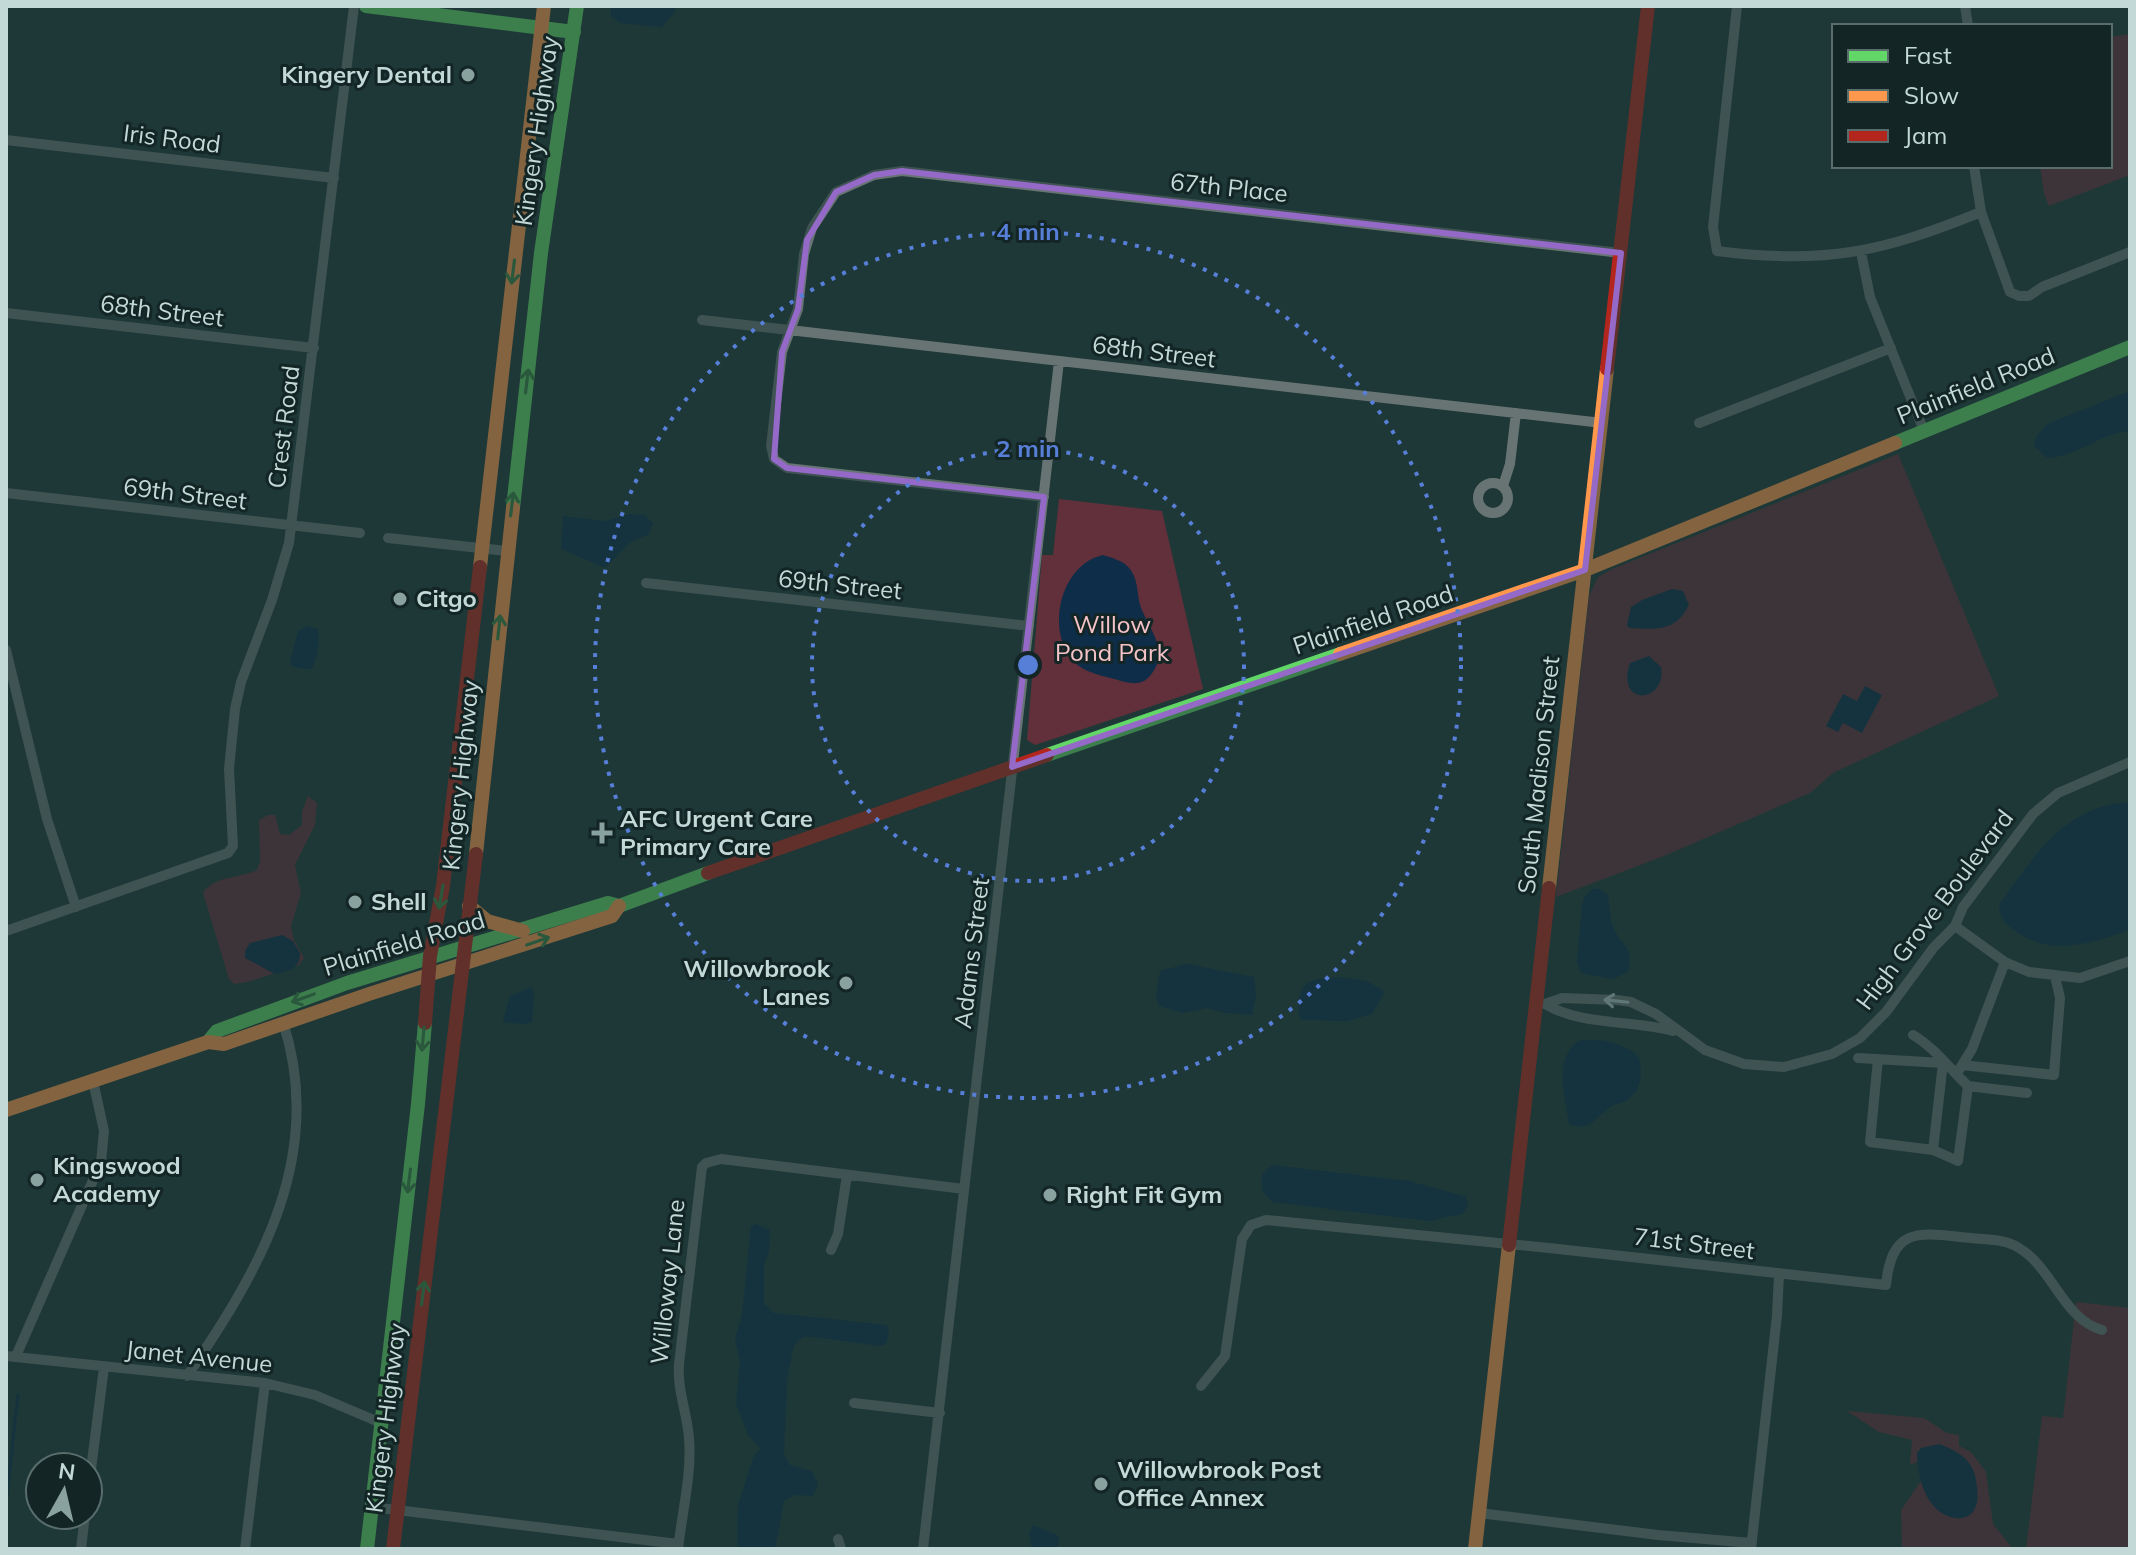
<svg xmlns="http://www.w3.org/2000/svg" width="2136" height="1555" viewBox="0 0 2136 1555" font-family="Mulish,sans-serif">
<rect width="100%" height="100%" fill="#1e3837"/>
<!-- green -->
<path fill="#62303a" d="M 2130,34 L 2130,175 L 2049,206 L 2044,194 L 2040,166 L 2110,166 L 2110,37 Z
M 1898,454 L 1999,696 L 1833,773 L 1810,793 L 1664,856 L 1556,897 L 1589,596 L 1598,577 L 1612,569 Z
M 1059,499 L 1162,511 L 1203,689 L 1035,745 L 1027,740 L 1042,555 L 1053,555 Z
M 308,796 L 317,803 L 315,825 L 295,865 L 301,893 L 291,926 L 294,940 L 304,958 L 299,965 L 248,982 L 234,984 L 229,979 L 203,893 C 213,876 241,878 257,870 L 260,861 L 259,820 L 268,815 L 275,815 L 280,834 L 289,835 L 302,825 L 302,811 Z
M 2076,1302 L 2130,1308 L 2130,1549 L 2026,1549 L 2042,1416 L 2063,1418 Z
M 1847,1411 L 1924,1418 L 1947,1433 L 1959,1435 L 1959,1446 L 1971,1452 L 1986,1472 L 1993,1524 L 2013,1549 L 1902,1549 L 1901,1510 L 1921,1481 L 1917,1462 L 1910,1465 L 1912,1440 L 1879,1432 Z"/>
<!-- water -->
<path fill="#0d2d49" d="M 611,6 L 675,6 L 676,10 L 662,27 L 620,23 L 611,16 Z
M 2130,391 L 2130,431 C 2100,433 2077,457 2047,458 L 2034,446 L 2036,437 L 2047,424 Z
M 630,514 L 645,515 L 653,524 L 648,535 C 624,542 622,553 605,568 L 561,549 L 563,516 L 605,521 Z
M 1103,555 C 1113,558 1124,561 1130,569 C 1138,579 1137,593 1140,605 C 1148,629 1173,652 1148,678 C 1140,686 1128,683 1118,680 C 1104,676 1084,673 1073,661 C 1045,629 1061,564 1103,555 Z
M 1672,589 L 1683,591 L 1689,605 C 1675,633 1655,629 1629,628 L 1627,625 L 1631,607 L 1642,600 Z
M 307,626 L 318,629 C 320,641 317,657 312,668 C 306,670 294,669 290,663 L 298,631 Z
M 1649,656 L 1661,667 C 1667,704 1615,707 1630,663 Z
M 1865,686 L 1882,695 L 1862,733 L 1843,723 L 1838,732 L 1826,726 L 1843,694 L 1857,701 Z
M 2127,802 L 2130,803 L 2130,929 C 2096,943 2053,956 2020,934 C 2007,926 2000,920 1999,905 C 2033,857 2064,807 2127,802 Z
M 1592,889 L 1599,889 L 1608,895 C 1610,906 1609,920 1614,929 C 1624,950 1634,945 1628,972 L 1613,979 L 1581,973 L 1577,962 L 1582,906 L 1584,898 Z
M 282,935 L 293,941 L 300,953 C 300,969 289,971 275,974 L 245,958 L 245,951 L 250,943 Z
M 1187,964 L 1254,977 L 1256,996 L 1252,1015 L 1226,1013 L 1207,1008 L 1182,1013 L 1159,1006 L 1156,996 L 1160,971 Z
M 1341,977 L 1367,981 L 1385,992 L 1372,1014 L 1347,1021 L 1301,1020 C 1298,1013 1298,1007 1299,1000 C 1302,976 1321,979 1341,977 Z
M 531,987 L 534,992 L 532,1022 L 526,1024 L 506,1023 L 503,1020 L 510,996 Z
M 1581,1040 C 1601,1039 1625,1042 1639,1058 C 1643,1075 1641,1093 1624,1102 C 1620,1103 1615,1104 1612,1106 C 1595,1117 1590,1133 1569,1124 C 1565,1097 1552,1056 1581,1040 Z
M 1272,1165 L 1409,1181 L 1466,1197 L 1468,1206 L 1462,1214 L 1429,1221 L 1272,1202 L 1262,1190 L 1262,1174 Z
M 755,1224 L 770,1230 L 769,1252 L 764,1264 L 764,1304 L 774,1313 L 887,1325 L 889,1332 L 886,1344 L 880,1346 L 813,1337 L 803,1337 L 794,1345 L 787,1379 L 784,1455 L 790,1465 L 812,1471 L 818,1485 L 813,1496 L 795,1495 L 784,1501 L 775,1549 L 737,1549 L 738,1505 L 754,1455 L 761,1449 L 748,1435 L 736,1404 L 740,1361 L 735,1339 L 742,1315 L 751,1226 Z
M 1939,1444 C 1962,1452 1976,1463 1977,1488 C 1978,1495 1978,1506 1973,1512 C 1969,1517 1961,1519 1955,1518 C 1927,1514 1917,1478 1917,1453 L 1921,1448 Z
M 1033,1525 L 1055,1534 L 1059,1539 L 1058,1549 L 1032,1549 L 1029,1534 Z"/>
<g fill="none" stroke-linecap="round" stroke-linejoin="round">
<!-- stream -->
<path stroke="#0d2d49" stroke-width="3" d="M 6,1505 L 18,1395"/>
<!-- street -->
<path stroke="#687473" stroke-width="10" d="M 1737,6 L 1713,227 L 1717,251 C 1825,265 1882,252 1981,212
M 1965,6 L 1968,26
M 6,140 L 334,178
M 1974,166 L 1981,212 L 2010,292 L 2019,296 L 2029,296 L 2042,287 L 2130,252
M 1861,252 L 1870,297 L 1924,431
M 6,313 L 314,348
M 702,320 L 1602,423
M 1699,423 L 1891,348
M1478 498a15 15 0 1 1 30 0a15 15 0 1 1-30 0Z
M 1503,486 L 1510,464 L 1516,413
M 6,493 L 360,533
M 1044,497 L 787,468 L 774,459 L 771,446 L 782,352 L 798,309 L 804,254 L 812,228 L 836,192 L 874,175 L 902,171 L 1621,253
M 388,538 L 507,551
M 646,583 L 1029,626
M 6,650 L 47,819 L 76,907
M 1955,926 L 2005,962 L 2029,972 L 2080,978 L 2130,961
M 6,931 L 228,853 L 233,846 L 229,769 L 235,709 L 241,682 L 272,600 L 289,543 L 354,6
M 1545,1004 L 1562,998 L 1617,1000 L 1631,1002 L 1656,1014 L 1705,1050 L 1744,1064 L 1784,1067 L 1832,1054 L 1860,1038 L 1886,1012 L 1934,947 L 1955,926 L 1963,907 L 2033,814 L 2058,793 L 2130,762
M 1545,1004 C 1581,1026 1633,1020 1673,1031
M 1913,1035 C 1935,1048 1950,1069 1968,1086 L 1958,1161 L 1933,1150
M 1858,1058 L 1943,1063 L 1933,1150 L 1870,1142 L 1878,1059
M 1962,1065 L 2054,1075 L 2060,998 L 2055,976
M 1959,1070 L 1972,1049 L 2005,962
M 1968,1086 L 2027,1093
M 831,1250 L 838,1234 L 847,1175
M 6,1356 L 265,1383 L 315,1395 L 381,1423
M 16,1356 L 101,1162 L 104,1131 L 93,1081
M 187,1376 C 261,1269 326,1155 283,1022
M 1201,1386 L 1225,1356 L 1242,1239 L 1251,1225 L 1266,1220 L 1549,1248 L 1886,1285 C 1892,1224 1921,1233 1971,1238 C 1987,1240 2006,1239 2019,1248 C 2053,1268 2063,1319 2102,1330
M 854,1403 L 940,1413
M 88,1493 L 104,1367
M 372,1507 L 678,1544
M 1479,1513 L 1658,1535 L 1752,1543
M 838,1539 L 841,1549
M 81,1549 L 85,1515
M 245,1549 L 265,1383
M 678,1549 C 682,1513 692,1474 689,1438 C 687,1412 677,1390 679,1364 L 702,1167 L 706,1163 L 721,1159 L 964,1189
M 923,1549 L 1059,361
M 1751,1549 L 1777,1315 L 1779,1274"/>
<!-- fast -->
<path stroke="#63d668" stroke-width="14" d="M 366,6 L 574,32
M 1895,443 L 2130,347
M 513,508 L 541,253 L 577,6
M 1047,755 L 1340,654
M 208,1042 L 217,1031 L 347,983 L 608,903 L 619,906 L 708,873
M 367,1549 L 418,1104 L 425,1023"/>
<!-- slow -->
<path stroke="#ff974d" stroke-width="14" d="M 480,567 L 544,6
M 1340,654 L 1585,570 L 1895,443
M 476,854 L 513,508
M 1549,888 L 1607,369
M 469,906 L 487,921 L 523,931
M 6,1110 L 208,1042 L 224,1044 L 369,994 L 612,916 L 619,906
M 1475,1549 L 1509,1245"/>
<!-- jam -->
<path stroke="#b3261e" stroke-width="14" d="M 1607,369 L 1648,6
M 708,873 L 1047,755
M 425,1023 L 430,956 L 443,886 L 480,567
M 1509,1245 L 1549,888
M 393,1549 L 476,854"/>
</g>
<!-- one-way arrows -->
<defs><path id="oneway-shaft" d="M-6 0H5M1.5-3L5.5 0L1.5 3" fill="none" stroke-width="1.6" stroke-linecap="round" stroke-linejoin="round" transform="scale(2)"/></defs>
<g stroke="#3b7e46">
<use href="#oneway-shaft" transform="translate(513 272) rotate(97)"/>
<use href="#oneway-shaft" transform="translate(527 381) rotate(-83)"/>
<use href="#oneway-shaft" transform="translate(512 504) rotate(-83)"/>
<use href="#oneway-shaft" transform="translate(499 627) rotate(-84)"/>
<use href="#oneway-shaft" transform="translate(441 897) rotate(100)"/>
<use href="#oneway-shaft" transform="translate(538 941) rotate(-19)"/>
<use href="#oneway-shaft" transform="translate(303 998) rotate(160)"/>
<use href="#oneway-shaft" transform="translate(423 1039) rotate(95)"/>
<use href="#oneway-shaft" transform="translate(409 1181) rotate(97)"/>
<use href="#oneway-shaft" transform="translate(423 1293) rotate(-83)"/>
</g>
<use stroke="#b0c5c3" href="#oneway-shaft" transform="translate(1616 1001) rotate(-174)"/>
<!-- marked area -->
<path d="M0 0H2136V1555H0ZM 902,171 L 1621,253 L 1585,570 L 1012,767 L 1044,497 L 787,468 L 774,459 L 782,352 L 798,309 L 807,240 L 836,192 L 874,175 Z" fill="#1e3837" fill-opacity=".55" fill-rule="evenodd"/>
<path fill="none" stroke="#9469c7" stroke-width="6" stroke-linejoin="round" d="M 902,171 L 1621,253 L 1585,570 L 1012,767 L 1044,497 L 787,468 L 774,459 L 782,352 L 798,309 L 807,240 L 836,192 L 874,175 Z"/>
<!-- distance rings -->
<g fill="none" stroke="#577fd8" stroke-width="4" stroke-dasharray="4 8">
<circle cx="1028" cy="665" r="216"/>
<circle cx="1028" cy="665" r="433"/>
</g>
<!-- markers -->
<g fill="#89a19f" stroke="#132625" stroke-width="3">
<circle cx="468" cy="75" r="8"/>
<circle cx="400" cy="599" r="8"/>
<path d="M598 821h8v8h8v8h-8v8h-8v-8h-8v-8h8z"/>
<circle cx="355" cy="902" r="8"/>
<circle cx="846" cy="983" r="8"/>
<circle cx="37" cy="1180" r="8"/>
<circle cx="1050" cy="1195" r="8"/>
<circle cx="1101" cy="1484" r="8"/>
</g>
<g text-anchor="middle" stroke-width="6" stroke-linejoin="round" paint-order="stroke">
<!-- poi labels -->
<g font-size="24" font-weight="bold" fill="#c2d9d7" stroke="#132625" text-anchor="start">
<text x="452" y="83" text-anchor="end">Kingery Dental</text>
<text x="416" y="607">Citgo</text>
<text x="620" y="827">AFC Urgent Care<tspan x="620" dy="28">Primary Care</tspan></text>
<text x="371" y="910">Shell</text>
<text x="830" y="977" text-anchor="end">Willowbrook<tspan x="830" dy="28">Lanes</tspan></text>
<text x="53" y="1174">Kingswood<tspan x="53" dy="28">Academy</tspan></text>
<text x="1066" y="1203">Right Fit Gym</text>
<text x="1117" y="1478">Willowbrook Post<tspan x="1117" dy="28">Office Annex</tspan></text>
</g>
<!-- street labels -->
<g font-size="24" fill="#c2d9d7" stroke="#132625">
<text transform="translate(537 131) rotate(-82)" y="8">Kingery Highway</text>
<text transform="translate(172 139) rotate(7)" y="8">Iris Road</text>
<text transform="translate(1229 188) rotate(6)" y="8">67th Place</text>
<text transform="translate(162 311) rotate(7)" y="8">68th Street</text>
<text transform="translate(1154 352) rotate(7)" y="8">68th Street</text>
<text transform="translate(1976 386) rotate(-22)" y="8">Plainfield Road</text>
<text transform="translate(284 427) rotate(-83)" y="8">Crest Road</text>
<text transform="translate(185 494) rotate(7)" y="8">69th Street</text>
<text transform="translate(840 585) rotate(6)" y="8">69th Street</text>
<text transform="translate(1373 620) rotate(-19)" y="8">Plainfield Road</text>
<text transform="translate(461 775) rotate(-84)" y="8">Kingery Highway</text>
<text transform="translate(1539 775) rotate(-84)" y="8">South Madison Street</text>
<text transform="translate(1935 910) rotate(-53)" y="8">High Grove Boulevard</text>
<text transform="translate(404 944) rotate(-17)" y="8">Plainfield Road</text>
<text transform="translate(972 953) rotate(-83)" y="8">Adams Street</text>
<text transform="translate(1694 1244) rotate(7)" y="8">71st Street</text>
<text transform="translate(668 1282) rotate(-84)" y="8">Willoway Lane</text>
<text transform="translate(199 1357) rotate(6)" y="8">Janet Avenue</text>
<text transform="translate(386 1418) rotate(-83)" y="8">Kingery Highway</text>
</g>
<!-- park labels -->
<g font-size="24" fill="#f5c3c8" stroke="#132625">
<text x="1112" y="633">Willow<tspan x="1112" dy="28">Pond Park</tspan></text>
</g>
</g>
<circle cx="1028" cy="665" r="12" fill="#577fd8" stroke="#132625" stroke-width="4"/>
<g font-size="24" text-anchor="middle" font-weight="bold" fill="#577fd8" stroke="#132625" stroke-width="6" stroke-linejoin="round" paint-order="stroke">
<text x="1028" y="240">4 min</text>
<text x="1028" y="457">2 min</text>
</g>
<!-- border -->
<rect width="2136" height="1555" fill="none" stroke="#c2d9d7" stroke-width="16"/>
<!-- legend -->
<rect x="1832" y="24" width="280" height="144" fill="#132625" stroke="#596e6c" stroke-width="2"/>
<rect x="1848" y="50" width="40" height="12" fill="#63d668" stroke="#596e6c" stroke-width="2"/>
<text x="1904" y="64" font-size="24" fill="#c2d9d7">Fast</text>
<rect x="1848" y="90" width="40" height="12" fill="#ff974d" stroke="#596e6c" stroke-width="2"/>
<text x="1904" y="104" font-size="24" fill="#c2d9d7">Slow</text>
<rect x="1848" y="130" width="40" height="12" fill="#b3261e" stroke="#596e6c" stroke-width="2"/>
<text x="1904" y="144" font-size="24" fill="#c2d9d7">Jam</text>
<!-- north arrow -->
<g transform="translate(64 1491) rotate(8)"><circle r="38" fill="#132625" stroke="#596e6c" stroke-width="2"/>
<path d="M0-6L14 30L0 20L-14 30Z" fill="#89a19f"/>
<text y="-12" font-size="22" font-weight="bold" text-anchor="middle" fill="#c2d9d7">N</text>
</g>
</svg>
